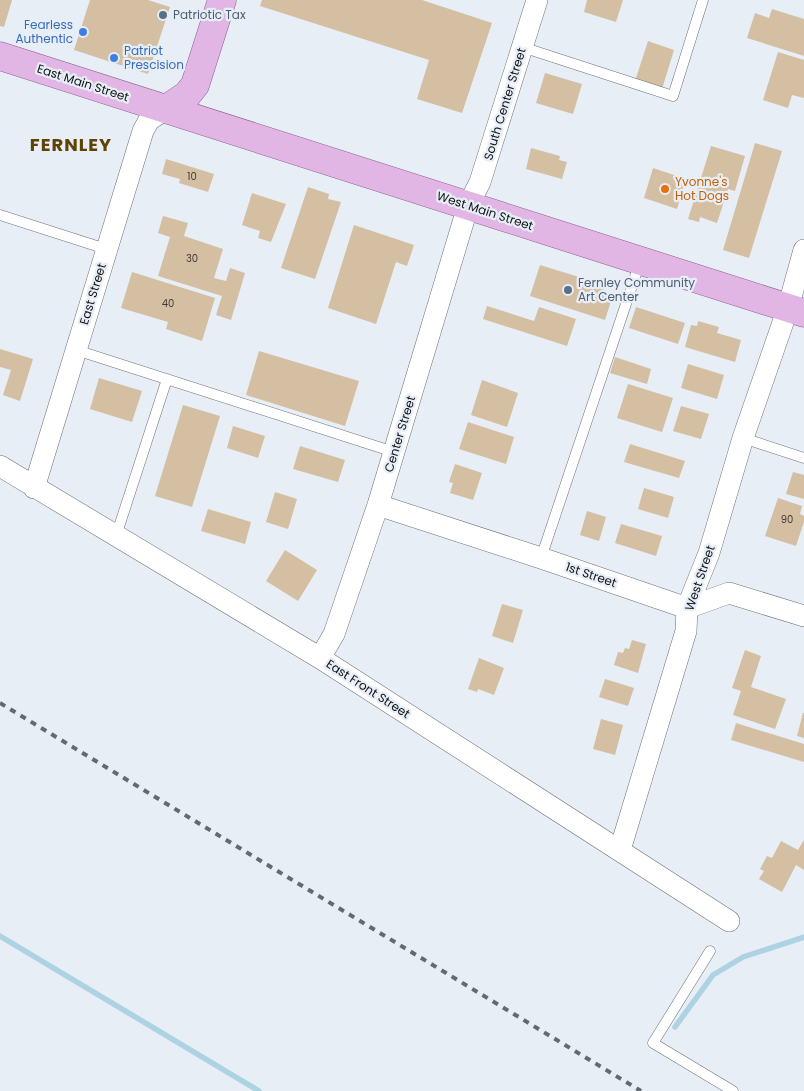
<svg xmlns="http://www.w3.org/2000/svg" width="804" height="1091" viewBox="0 0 804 1091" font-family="Poppins,sans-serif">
<rect width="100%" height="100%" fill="#e7eef6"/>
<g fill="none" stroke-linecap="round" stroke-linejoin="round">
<!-- stream -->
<path stroke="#add2e2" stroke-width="5.5" d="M 0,936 L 259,1091
M 675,1027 L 713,975 L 743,957 L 804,937"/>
</g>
<!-- building -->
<path fill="#d4bfa3" d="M 0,0 L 12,0 L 4,27 L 0,26 Z
M 90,0 L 148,0 L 170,7 L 148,74 L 74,50 Z
M 262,0 L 422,0 L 492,23 L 462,113 L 417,99 L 429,60 L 260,6 Z
M 587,0 L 623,0 L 616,22 L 584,12 Z
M 772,9 L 804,19 L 804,56 L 747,38 L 755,13 L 769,18 Z
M 648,41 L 674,50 L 662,89 L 635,81 Z
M 778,52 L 804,60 L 804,98 L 792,95 L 788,108 L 763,100 Z
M 545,73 L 582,84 L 573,114 L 536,103 Z
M 755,143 L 782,151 L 749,258 L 723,250 Z
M 711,146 L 745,156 L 735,191 L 728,189 L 717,223 L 700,217 L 699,222 L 688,219 Z
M 531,148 L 560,156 L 559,160 L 567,162 L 562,179 L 526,169 Z
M 166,159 L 214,174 L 208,192 L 179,183 L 180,179 L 162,174 Z
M 653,168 L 686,179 L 677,209 L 644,198 Z
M 308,187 L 329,194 L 328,199 L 341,202 L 315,279 L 281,268 Z
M 252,193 L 286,204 L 271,242 L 258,238 L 260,231 L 242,225 Z
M 163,216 L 188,223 L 184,236 L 223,249 L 214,278 L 226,281 L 230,268 L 245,273 L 231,320 L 216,315 L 222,296 L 158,276 L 170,237 L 158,233 Z
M 354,225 L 414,245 L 407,266 L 396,262 L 376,324 L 328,308 Z
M 540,265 L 605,285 L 602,295 L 612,298 L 605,320 L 530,296 Z
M 132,272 L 215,298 L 202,341 L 166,329 L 168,322 L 121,308 Z
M 487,306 L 534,321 L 539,307 L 576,319 L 567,346 L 483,319 Z
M 636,307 L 685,323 L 678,344 L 629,328 Z
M 698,321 L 719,327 L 717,333 L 741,340 L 735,362 L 685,347 L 691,325 L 697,326 Z
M 0,349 L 33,359 L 20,401 L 3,395 L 11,370 L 0,367 Z
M 259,351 L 359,381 L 345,426 L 246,395 Z
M 615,357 L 651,369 L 647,384 L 610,373 Z
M 688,364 L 724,375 L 717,399 L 681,388 Z
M 99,378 L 142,391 L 132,422 L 90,409 Z
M 482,380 L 518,393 L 507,427 L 471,415 Z
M 628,384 L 673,398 L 662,432 L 617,418 Z
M 183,405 L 220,416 L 192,507 L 155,496 Z
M 681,406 L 709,414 L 701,439 L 673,431 Z
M 468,422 L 514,437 L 506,464 L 459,449 Z
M 233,426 L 265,436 L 258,458 L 227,448 Z
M 630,444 L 685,461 L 679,478 L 624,462 Z
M 300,446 L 345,460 L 338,482 L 293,469 Z
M 455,464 L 482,473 L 473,500 L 450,493 L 453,483 L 449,482 Z
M 793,472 L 804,475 L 804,499 L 786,494 Z
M 644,488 L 674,497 L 668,518 L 638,509 Z
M 275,492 L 297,499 L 288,529 L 266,522 Z
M 778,498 L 802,506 L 800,514 L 804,516 L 804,522 L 796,546 L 765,536 Z
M 208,509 L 251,522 L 245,544 L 201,531 Z
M 587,511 L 606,517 L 599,541 L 580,535 Z
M 621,524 L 662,536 L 656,556 L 615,543 Z
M 285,550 L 317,570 L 298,601 L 266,581 Z
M 502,604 L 523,610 L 513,643 L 492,636 Z
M 632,640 L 646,644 L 638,673 L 614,665 L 618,652 L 623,653 L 625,648 L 629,649 Z
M 745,650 L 761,656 L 751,687 L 786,699 L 775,729 L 733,715 L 741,691 L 732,688 Z
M 479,658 L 504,668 L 494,695 L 478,689 L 477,692 L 468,689 Z
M 605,679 L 634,688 L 628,706 L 599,697 Z
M 803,713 L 804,713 L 804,738 L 797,736 Z
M 601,719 L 623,725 L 615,755 L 593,749 Z
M 736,723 L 804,744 L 804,762 L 731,740 Z
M 804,840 L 804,870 L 796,865 L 782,892 L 759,879 L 764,871 L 760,869 L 767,856 L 772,858 L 781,841 L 798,850 Z"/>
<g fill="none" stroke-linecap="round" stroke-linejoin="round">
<defs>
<path id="lane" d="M 522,47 L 673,96 L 703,0
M 0,215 L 106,249
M 76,350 L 394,452
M 743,438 L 804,458
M 116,536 L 167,379
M 541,558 L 640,262
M 710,951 L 653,1043 L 733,1091"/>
<path id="street" d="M 0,466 L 320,658 L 729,921
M 34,488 L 143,131 L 149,120 L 166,109
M 378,505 L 541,558 L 687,608 L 729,593 L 804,616
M 320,658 L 334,634 L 378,505 L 468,206 L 480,182 L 537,0
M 620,850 L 686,631 L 687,608 L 709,553 L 743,438 L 788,308 L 804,250"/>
<path id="primary" d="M 0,56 L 804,313
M 166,109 L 187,95 L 195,85 L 222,0"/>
</defs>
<!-- lane casing -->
<use href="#lane" stroke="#6c7278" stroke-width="11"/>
<!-- street casing -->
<use href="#street" stroke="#6c7278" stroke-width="22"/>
<!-- primary casing -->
<use href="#primary" stroke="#8c5d90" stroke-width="29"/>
<!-- lane -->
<use href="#lane" stroke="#fff" stroke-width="10"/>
<!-- street -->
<use href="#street" stroke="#fff" stroke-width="21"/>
<!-- primary -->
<use href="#primary" stroke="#e2b6e4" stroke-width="28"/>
<!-- rail -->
<path stroke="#65696e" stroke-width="4" stroke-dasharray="6 6" stroke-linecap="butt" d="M 0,703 L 641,1091"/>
</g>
<!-- markers -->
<g fill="#5c6f8a" stroke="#e7eef6" stroke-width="2">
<circle cx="163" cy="15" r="5"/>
<circle cx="568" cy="290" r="5"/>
</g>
<g fill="#3f7fe0" stroke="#e7eef6" stroke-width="2">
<circle cx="83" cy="32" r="5"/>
<circle cx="114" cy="58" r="5"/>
</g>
<circle fill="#e8710a" stroke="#e7eef6" stroke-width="2" cx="665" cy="189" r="5"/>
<g text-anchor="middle" stroke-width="4.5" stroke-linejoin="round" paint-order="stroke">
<!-- number labels -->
<g font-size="10" fill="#413d38">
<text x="192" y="180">10</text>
<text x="192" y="262">30</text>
<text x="168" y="307">40</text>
<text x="787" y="523">90</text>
</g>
<!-- service labels -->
<g font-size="12" fill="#4e5e75" stroke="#e7eef6" text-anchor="start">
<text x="173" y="19">Patriotic Tax</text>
<text x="578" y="287">Fernley Community<tspan x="578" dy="14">Art Center</tspan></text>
</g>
<!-- shop labels -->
<g font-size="12" fill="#366cbe" stroke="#e7eef6" text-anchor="end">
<text x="73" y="29">Fearless<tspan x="73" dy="14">Authentic</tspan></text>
<text x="124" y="55" text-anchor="start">Patriot<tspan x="124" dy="14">Prescision</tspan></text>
</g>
<!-- street labels -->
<g font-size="12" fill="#101215" stroke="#e7eef6">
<text transform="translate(83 83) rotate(18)" y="4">East Main Street</text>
<text transform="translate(505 104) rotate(-73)" y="4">South Center Street</text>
<text transform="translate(485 211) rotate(18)" y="4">West Main Street</text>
<text transform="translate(93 294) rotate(-73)" y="4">East Street</text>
<text transform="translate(400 434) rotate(-73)" y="4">Center Street</text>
<text transform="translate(591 575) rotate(19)" y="4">1st Street</text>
<text transform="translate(700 578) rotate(-71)" y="4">West Street</text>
<text transform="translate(368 689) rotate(33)" y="4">East Front Street</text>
</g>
<!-- food labels -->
<g font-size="12" fill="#c56008" stroke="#e7eef6" text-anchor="start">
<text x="675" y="186">Yvonne's<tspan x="675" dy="14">Hot Dogs</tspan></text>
</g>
<!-- district labels -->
<g font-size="18" font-weight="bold" letter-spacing="1" fill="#5d4305" stroke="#e7eef6">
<text x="71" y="151">FERNLEY</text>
</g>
</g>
</svg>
